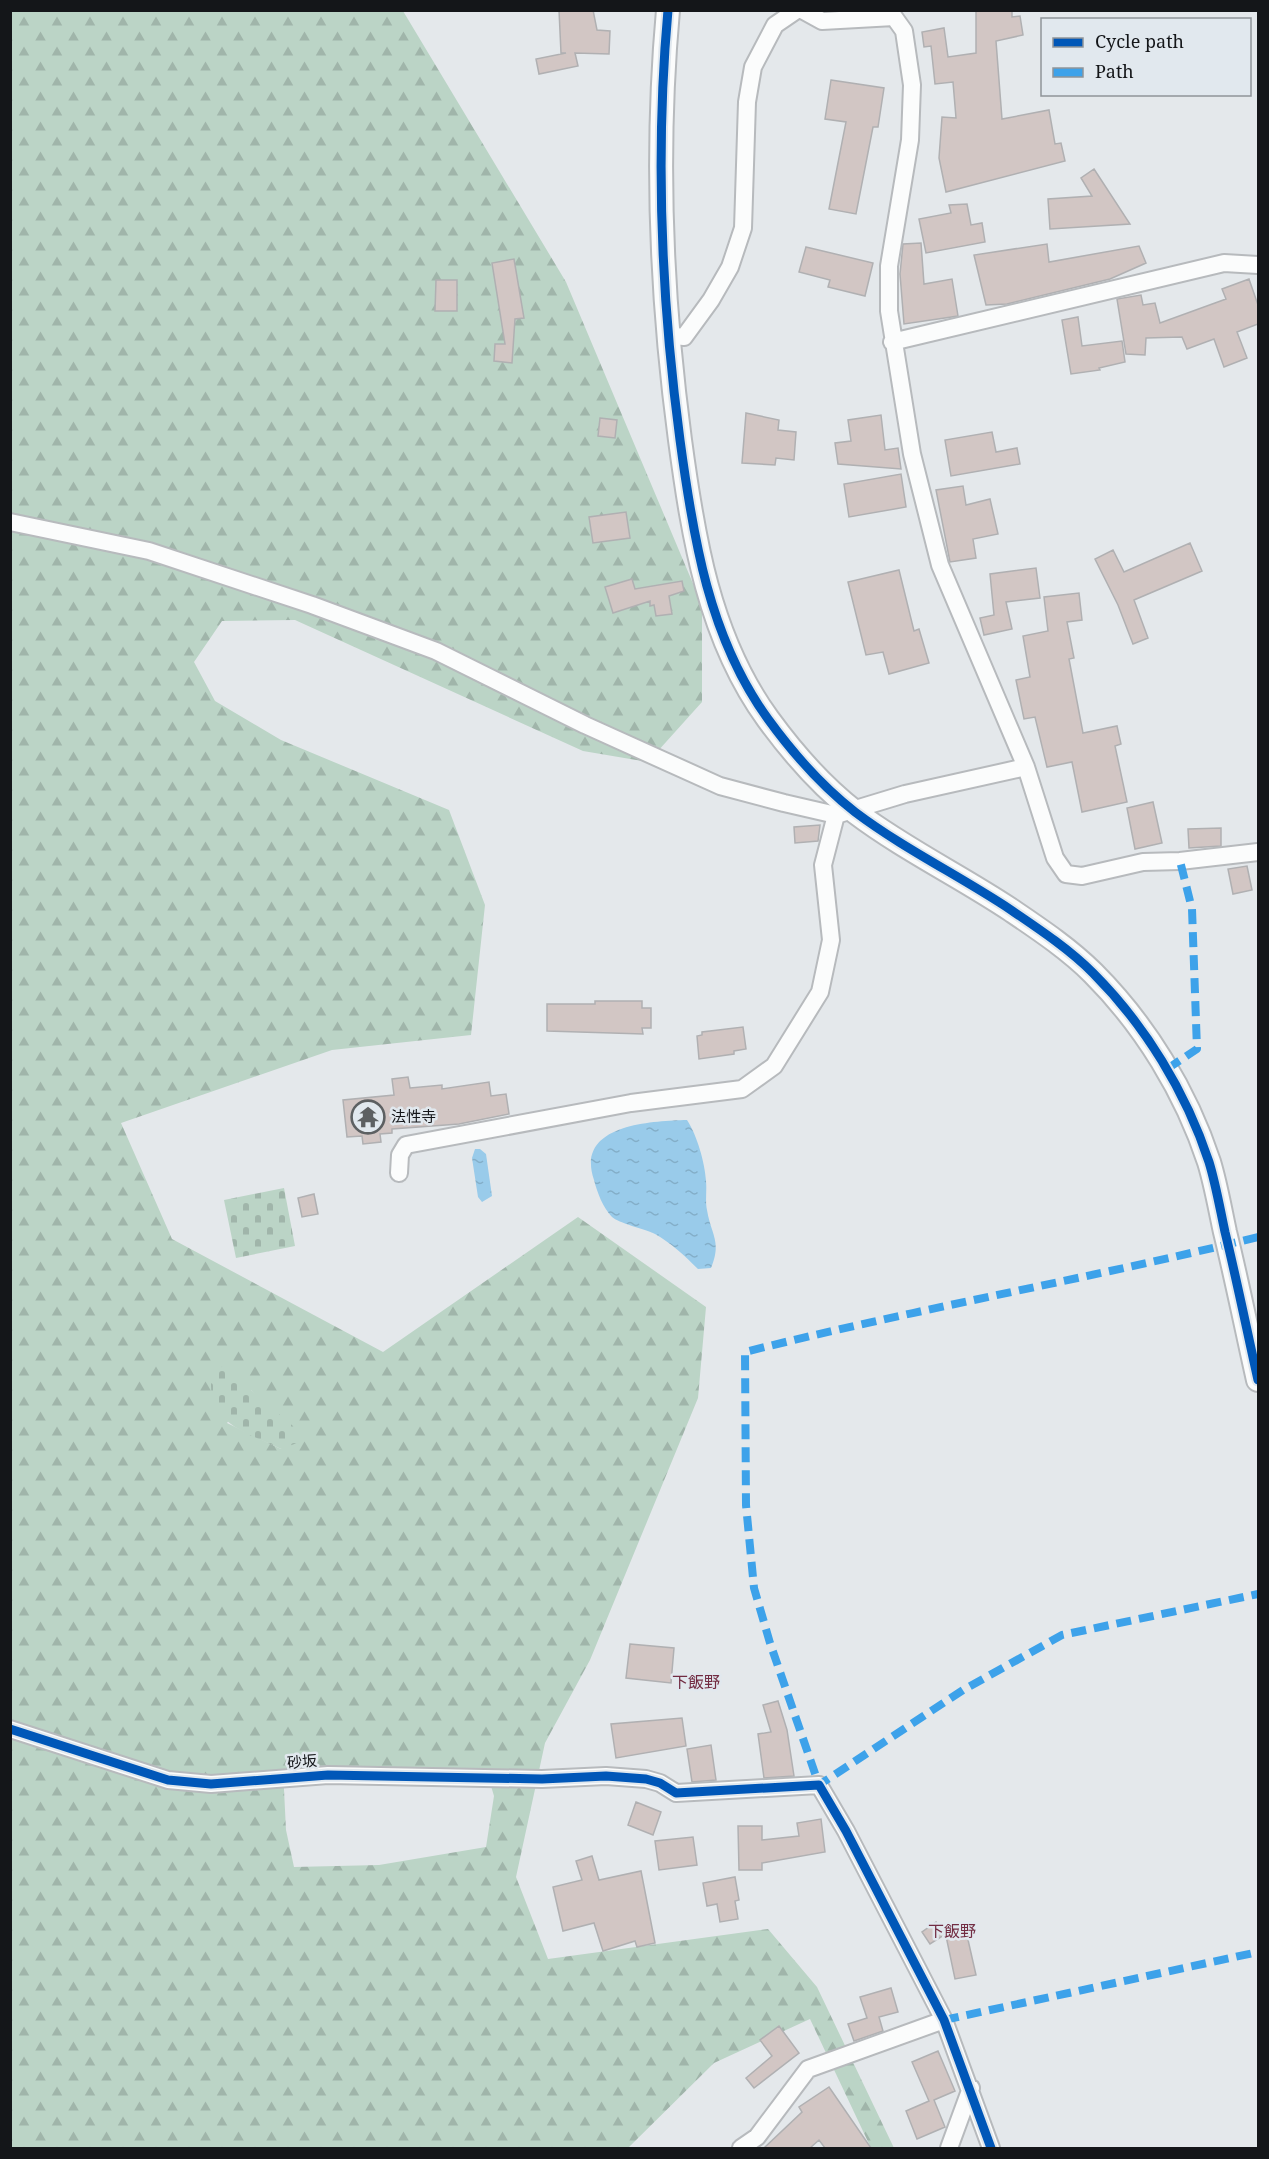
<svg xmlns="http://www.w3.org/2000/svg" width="1269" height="2159" viewBox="0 0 1269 2159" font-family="'Noto Serif','Noto Sans JP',serif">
<defs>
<pattern id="forest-firs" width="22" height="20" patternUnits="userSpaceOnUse" patternTransform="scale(1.5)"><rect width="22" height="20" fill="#bbd4c6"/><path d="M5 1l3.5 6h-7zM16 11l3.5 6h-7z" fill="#a0b5aa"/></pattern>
<pattern id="cemetery-stones" width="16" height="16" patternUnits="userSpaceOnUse" patternTransform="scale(1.5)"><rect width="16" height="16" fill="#bbd4c6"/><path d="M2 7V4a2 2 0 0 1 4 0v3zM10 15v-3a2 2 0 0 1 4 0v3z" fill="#a0b5aa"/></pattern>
<pattern id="water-ripples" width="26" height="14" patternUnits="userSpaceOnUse" patternTransform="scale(1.5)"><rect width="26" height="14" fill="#99cbea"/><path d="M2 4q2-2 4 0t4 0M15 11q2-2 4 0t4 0" fill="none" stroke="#83aec8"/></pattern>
</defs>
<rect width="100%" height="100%" fill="#e4e8eb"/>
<!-- forest -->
<path fill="url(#forest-firs)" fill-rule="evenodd" d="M 11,11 L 403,11 L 566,282 L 702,605 L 702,702 L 648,762 L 583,751 L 295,620 L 222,621 L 194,662 L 215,701 L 281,740 L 449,810 L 485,905 L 471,1035 L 332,1050 L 121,1123 L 172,1239 L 383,1352 L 578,1217 L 706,1307 L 698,1398 L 590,1660 L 545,1743 L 516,1877 L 548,1959 L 768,1929 L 817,1987 L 894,2148 L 871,2148 L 810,2019 L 714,2063 L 628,2148 L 11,2148 ZM 251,1390 L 270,1410 L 292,1426 L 281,1449 L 227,1423 ZM 323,1767 L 486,1769 L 494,1796 L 486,1847 L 379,1865 L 294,1867 L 286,1830 L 283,1769 Z"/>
<!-- cemetery -->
<path fill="url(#cemetery-stones)" d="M 284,1188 L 295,1246 L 236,1258 L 224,1200 Z
M 223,1366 L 293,1426 L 297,1443 L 281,1449 C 244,1431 204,1423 212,1373 Z"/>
<!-- water -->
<path fill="url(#water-ripples)" d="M 687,1120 C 697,1135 705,1163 706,1181 C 707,1191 705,1201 707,1210 C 711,1235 722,1241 711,1268 L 698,1269 C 685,1256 671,1243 655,1234 C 645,1229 618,1223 612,1217 C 603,1208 597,1192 594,1180 C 575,1125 649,1121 687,1120 Z
M 475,1149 L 480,1149 L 486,1154 L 492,1196 L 482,1202 L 478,1197 L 472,1158 Z"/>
<!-- building -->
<path fill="#d2c6c4" stroke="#b0b0b2" stroke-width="1.5" d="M 559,10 L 593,10 L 597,30 L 610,31 L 609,54 L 575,53 L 578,66 L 539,74 L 536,59 L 566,53 L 561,53 Z
M 976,10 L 1012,10 L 1012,17 L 1020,16 L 1023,35 L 996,41 L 1002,119 L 1049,110 L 1055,144 L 1061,143 L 1065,161 L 946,192 L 939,158 L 942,117 L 956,118 L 953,82 L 935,84 L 931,46 L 924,47 L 922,32 L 944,28 L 948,57 L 976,53 Z
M 831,80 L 884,88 L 878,127 L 873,127 L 856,214 L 829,209 L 846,122 L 825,119 Z
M 1094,169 L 1130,224 L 1050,229 L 1048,199 L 1092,196 L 1081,178 Z
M 967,204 L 971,225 L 982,223 L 985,242 L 926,253 L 919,219 L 951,213 L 949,205 Z
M 921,243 L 924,284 L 952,279 L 958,316 L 904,324 L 900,274 L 903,244 Z
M 1047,244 L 1049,262 L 1139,246 L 1146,263 L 1110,279 L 1007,304 L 986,305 L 974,255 Z
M 806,247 L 873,263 L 865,296 L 828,287 L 830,280 L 799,272 Z
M 514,259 L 524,318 L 515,319 L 512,363 L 494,361 L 495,344 L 505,344 L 492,263 Z
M 1249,279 L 1258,305 L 1258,324 L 1237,332 L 1247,358 L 1224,367 L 1214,339 L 1187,349 L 1182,337 L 1146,338 L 1145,355 L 1126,354 L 1117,299 L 1141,295 L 1143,305 L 1155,303 L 1160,323 L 1226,299 L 1222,289 Z
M 436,280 L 457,280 L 457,311 L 435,311 Z
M 1078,317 L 1082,346 L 1122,341 L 1125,362 L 1099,368 L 1100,370 L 1071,374 L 1062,320 Z
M 746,413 L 779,420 L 778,430 L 796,432 L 794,460 L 776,458 L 775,465 L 742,463 Z
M 881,415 L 885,450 L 898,448 L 901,469 L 838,464 L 835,443 L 851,441 L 848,420 Z
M 600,418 L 617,420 L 615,438 L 598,436 Z
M 992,432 L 996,452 L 1017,448 L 1020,464 L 951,476 L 945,440 Z
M 901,474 L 906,507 L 849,517 L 844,484 Z
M 963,486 L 966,505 L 990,499 L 998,534 L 973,539 L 976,558 L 950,562 L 936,490 Z
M 626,512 L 630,538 L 593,543 L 589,517 Z
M 1190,543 L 1202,571 L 1134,600 L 1148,638 L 1133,644 L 1118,605 L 1095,559 L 1113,550 L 1124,572 Z
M 1036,568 L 1040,598 L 1006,602 L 1012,629 L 984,635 L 980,618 L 994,615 L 990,574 Z
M 899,570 L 914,631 L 919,629 L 929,663 L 889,674 L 883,652 L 866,655 L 848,582 Z
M 632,579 L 635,589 L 682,581 L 684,591 L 669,596 L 672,614 L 656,616 L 654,605 L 650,606 L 650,601 L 613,613 L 605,587 Z
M 1079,593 L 1082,620 L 1067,622 L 1074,658 L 1069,659 L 1083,733 L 1117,726 L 1121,744 L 1115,746 L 1127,802 L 1082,812 L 1072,762 L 1047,767 L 1035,717 L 1024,719 L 1016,680 L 1030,677 L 1023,636 L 1048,631 L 1044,597 Z
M 1153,802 L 1162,843 L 1135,849 L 1127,808 Z
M 820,825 L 818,841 L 795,843 L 794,827 Z
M 1221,828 L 1221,846 L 1189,848 L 1188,829 Z
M 1247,866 L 1252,890 L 1233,894 L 1228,869 Z
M 595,1001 L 642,1001 L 642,1008 L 651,1008 L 651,1028 L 642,1028 L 643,1034 L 547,1031 L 547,1004 L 595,1004 Z
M 743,1027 L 746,1049 L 734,1051 L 734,1054 L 699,1059 L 697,1036 L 702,1035 L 702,1032 Z
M 408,1077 L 410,1088 L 442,1085 L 442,1089 L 489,1082 L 491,1096 L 506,1094 L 509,1114 L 459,1124 L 392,1129 L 392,1133 L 380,1134 L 381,1142 L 363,1144 L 362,1136 L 347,1137 L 343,1100 L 394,1095 L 392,1079 Z
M 314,1194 L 318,1214 L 302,1217 L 298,1198 Z
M 630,1644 L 674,1648 L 671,1683 L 626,1678 Z
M 778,1701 L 787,1730 L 794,1776 L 764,1778 L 758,1734 L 771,1732 L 763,1705 Z
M 682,1718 L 686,1746 L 616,1758 L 611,1724 Z
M 711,1745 L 716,1780 L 692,1782 L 687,1749 Z
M 636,1802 L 661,1812 L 653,1835 L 628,1825 Z
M 821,1819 L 825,1852 L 762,1863 L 762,1870 L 739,1870 L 738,1826 L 762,1826 L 762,1840 L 799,1836 L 797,1823 Z
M 693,1837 L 697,1865 L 659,1870 L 655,1841 Z
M 592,1856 L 599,1880 L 641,1871 L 655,1943 L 637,1947 L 635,1941 L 603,1951 L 594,1923 L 563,1931 L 553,1887 L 582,1880 L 576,1861 Z
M 735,1877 L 739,1900 L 735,1901 L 738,1919 L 720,1922 L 717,1904 L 707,1906 L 703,1883 Z
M 936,1922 L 944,1935 L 930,1944 L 922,1932 Z
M 966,1931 L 976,1975 L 955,1979 L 946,1936 Z
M 891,1988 L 898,2012 L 879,2017 L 883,2031 L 854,2041 L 848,2024 L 867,2018 L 860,1997 Z
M 779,2026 L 799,2053 L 754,2088 L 746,2078 L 772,2056 L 760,2040 Z
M 938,2051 L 955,2091 L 934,2100 L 945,2127 L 917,2139 L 906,2111 L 929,2101 L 912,2062 Z
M 829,2087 L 871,2148 L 825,2148 L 819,2140 L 810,2148 L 764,2148 L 802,2112 L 799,2107 Z"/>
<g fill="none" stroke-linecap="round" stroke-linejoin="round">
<defs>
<path id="street" d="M 802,10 L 822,21 L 894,17 L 904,31 L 912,85 L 910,140 L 889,266 L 889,311 L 912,454 L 940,565 L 1026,767 L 1055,858 L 1066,874 L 1082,876 L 1143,862 L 1180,861 L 1258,852
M 666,335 L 684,337 L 711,300 L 730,267 L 743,228 L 747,102 L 753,67 L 775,25 L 797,10
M 892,342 L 1224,263 L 1258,265
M 10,522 L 149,551 L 312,605 L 436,651 L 585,725 L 720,786 L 784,803 L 836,815 L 905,794 L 1026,767
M 399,1173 L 400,1155 L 406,1145 L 631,1103 L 742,1089 L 774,1066 L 820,992 L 831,940 L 823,865 L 836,815
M 10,1729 L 168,1780 L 211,1784 L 328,1775 L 542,1779 L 606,1776 L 646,1779 L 660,1783 L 676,1793 L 819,1785 L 846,1831 L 944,2020 L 991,2148
M 741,2148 L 757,2137 L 808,2069 L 944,2020
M 949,2148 L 971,2088"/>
<path id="secondary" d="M 668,10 C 655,154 661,298 680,440 C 693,537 709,638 768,719 C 792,752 823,787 855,812 C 904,849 960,876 1011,910 C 1039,929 1069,949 1093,973 C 1145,1025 1186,1092 1209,1162 C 1216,1185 1220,1209 1225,1232 C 1237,1281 1247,1331 1258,1380"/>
</defs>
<!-- street casing -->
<use href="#street" stroke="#b7babd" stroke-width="20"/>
<!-- secondary casing -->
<use href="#secondary" stroke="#b7babd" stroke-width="26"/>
<!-- street -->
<use href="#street" stroke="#fbfcfc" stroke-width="16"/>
<!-- secondary -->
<use href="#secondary" stroke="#fbfcfc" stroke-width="22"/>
<!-- quiet -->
<path stroke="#3da2ea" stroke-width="8" stroke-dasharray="15 8" stroke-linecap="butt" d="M 1167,1069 L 1197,1049 L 1192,909 L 1180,861
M 1258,1237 C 1088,1279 915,1309 745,1352 L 746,1505 L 754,1588 L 770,1643 L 819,1785 L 963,1690 L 1062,1635 L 1258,1594
M 944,2020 L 1258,1952"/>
<defs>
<path id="cycleway" d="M 668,10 C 655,154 661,298 680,440 C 693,537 709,638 768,719 C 792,752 823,787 855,812 C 904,849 960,876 1011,910 C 1039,929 1069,949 1093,973 C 1145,1025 1186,1092 1209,1162 C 1216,1185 1220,1209 1225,1232 C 1237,1281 1247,1331 1258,1380
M 10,1729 L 168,1780 L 211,1784 L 328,1775 L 542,1779 L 606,1776 L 646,1779 L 660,1783 L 676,1793 L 819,1785 L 846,1831 L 944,2020 L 991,2148"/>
</defs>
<!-- cycleway casing -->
<use href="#cycleway" stroke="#e1e8ee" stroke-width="13"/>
<!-- cycleway -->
<use href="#cycleway" stroke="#0057b8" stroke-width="9"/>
</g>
<!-- icons -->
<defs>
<symbol id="temple-ring" viewBox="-11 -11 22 22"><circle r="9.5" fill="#e1e8ee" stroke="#5d6062" stroke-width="1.5"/><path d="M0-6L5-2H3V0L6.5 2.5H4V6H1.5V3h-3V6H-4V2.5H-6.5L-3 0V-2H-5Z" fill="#5d6062"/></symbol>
</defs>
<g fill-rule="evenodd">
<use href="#temple-ring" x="349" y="1098" width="38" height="38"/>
</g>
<g text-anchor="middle" stroke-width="5" stroke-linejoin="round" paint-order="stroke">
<!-- poi labels -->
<g font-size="15" fill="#141619" stroke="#e1e8ee" text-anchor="start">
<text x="391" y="1122">法性寺</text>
</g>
<!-- street labels -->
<g font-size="15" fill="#141619" stroke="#e1e8ee">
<text transform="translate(302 1762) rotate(-5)" y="5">砂坂</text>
</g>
<!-- neighbourhood labels -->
<g font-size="16" fill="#722c42" stroke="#e1e8ee">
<text x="696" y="1688">下飯野</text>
<text x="952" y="1937">下飯野</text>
</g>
</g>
<!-- border -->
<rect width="1269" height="2159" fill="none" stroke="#141619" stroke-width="24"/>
<!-- legend -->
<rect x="1041" y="18" width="210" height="78" fill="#e1e8ee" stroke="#8f9499" stroke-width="1.5"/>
<rect x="1053" y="38" width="30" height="9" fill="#0057b8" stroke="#8f9499" stroke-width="1.5"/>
<text x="1095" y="48" font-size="18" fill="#141619">Cycle path</text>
<rect x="1053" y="68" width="30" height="9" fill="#3da2ea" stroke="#8f9499" stroke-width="1.5"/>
<text x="1095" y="78" font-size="18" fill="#141619">Path</text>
</svg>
